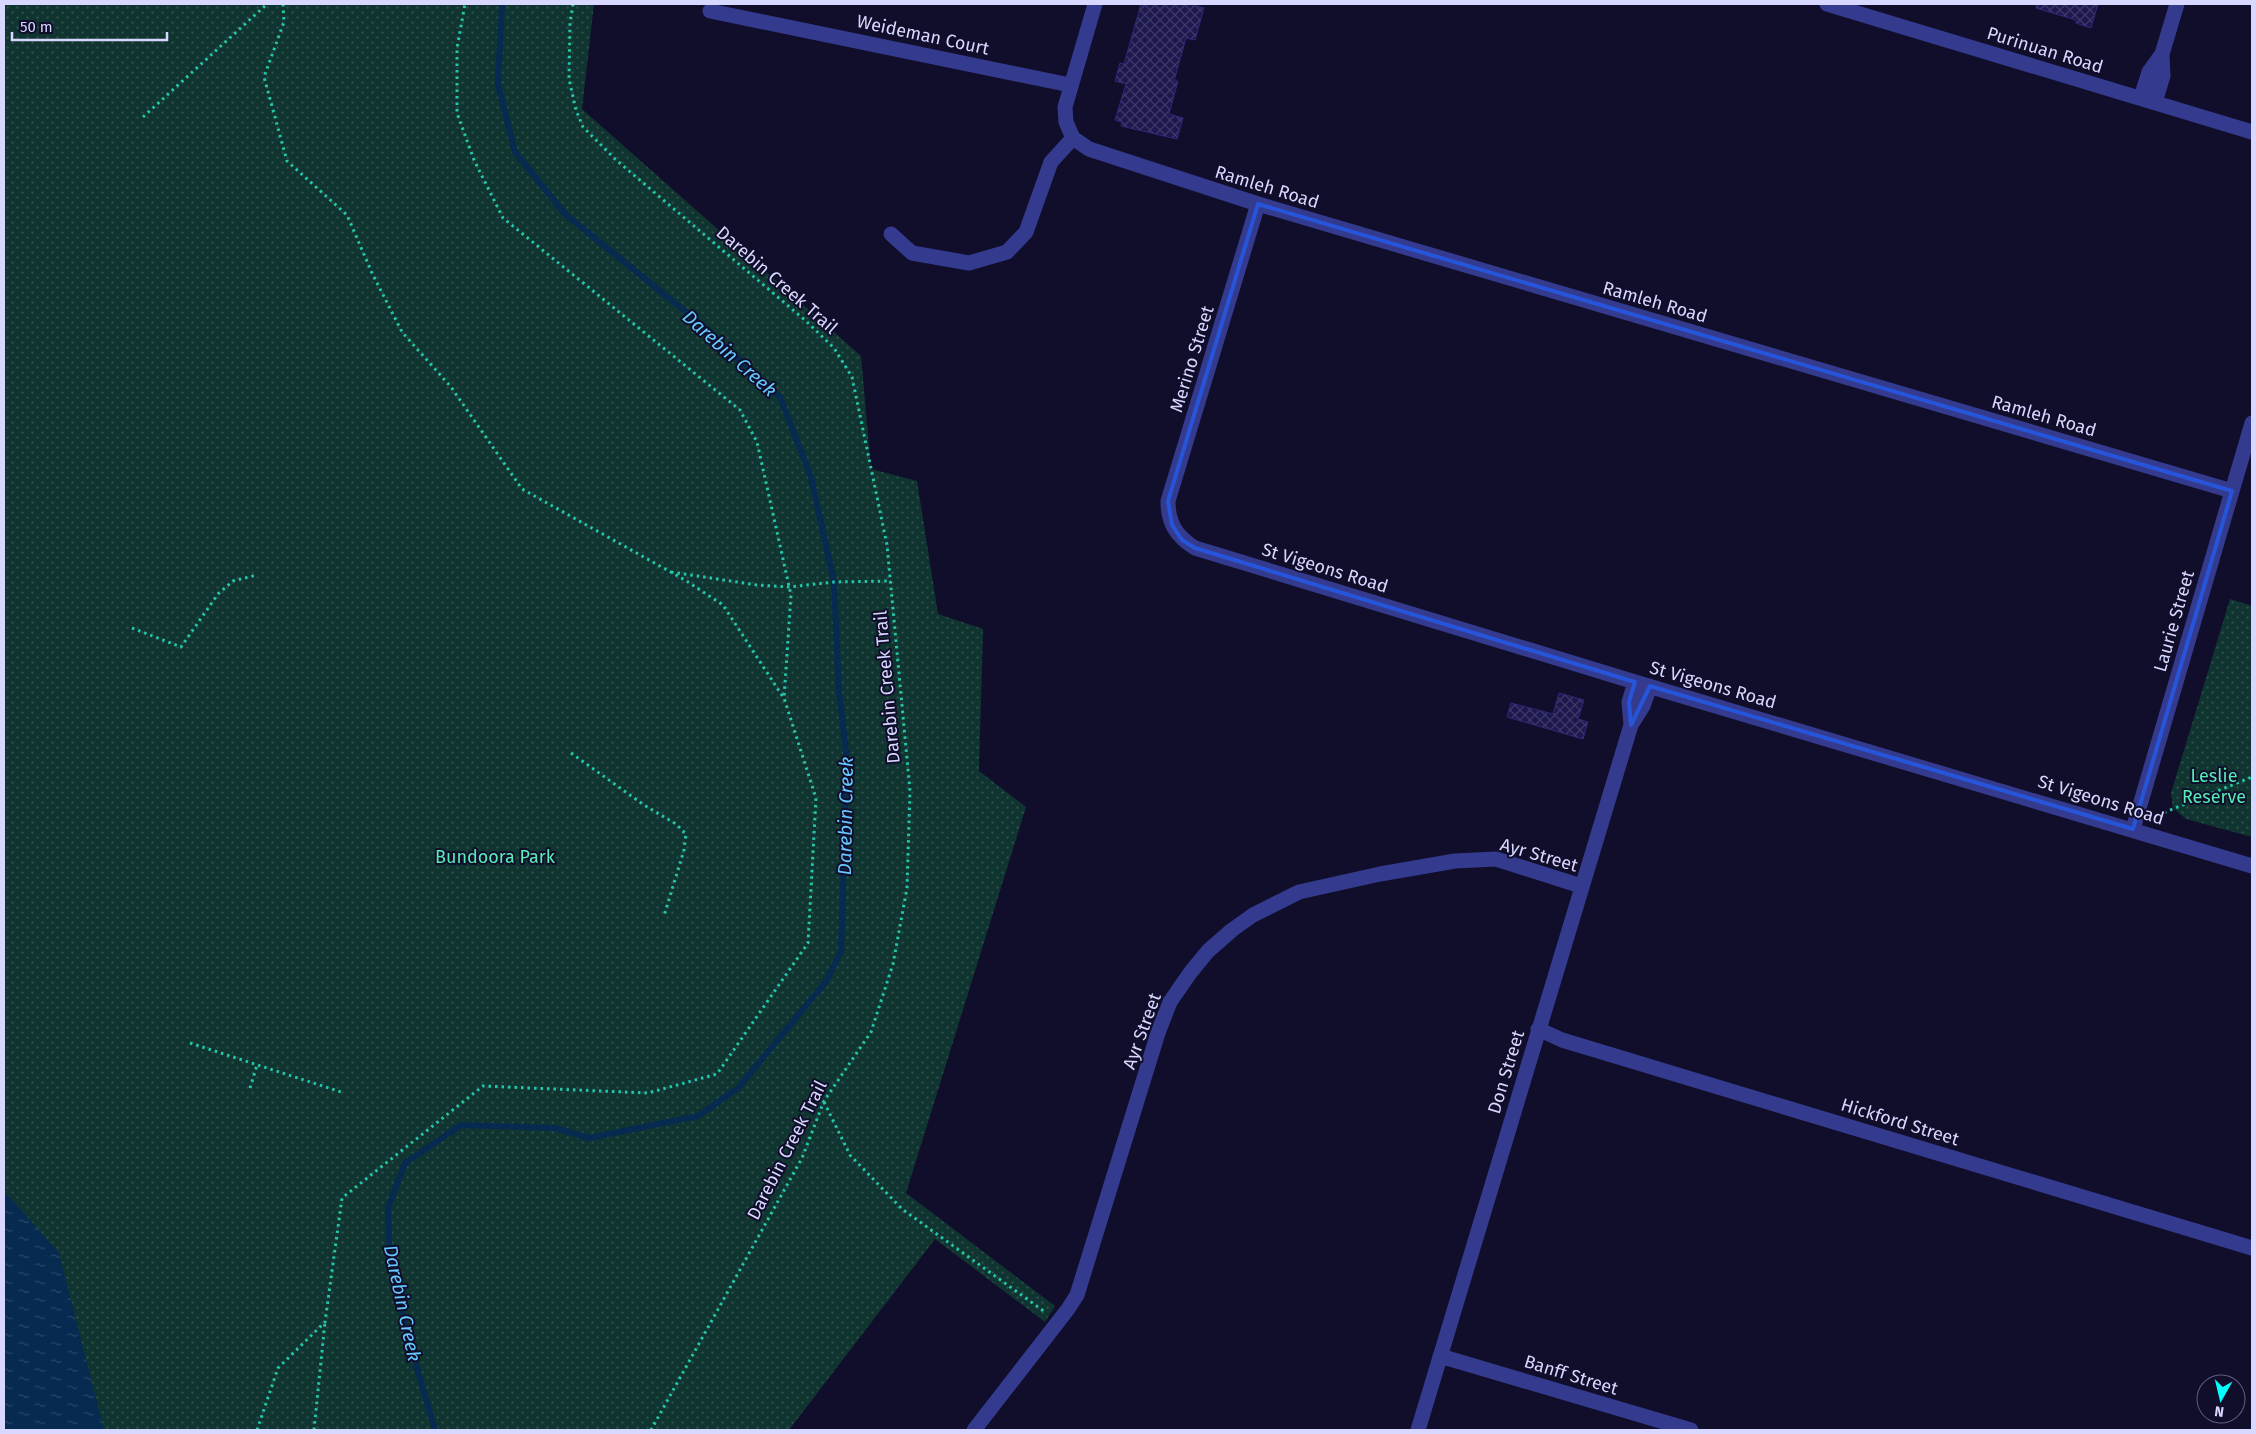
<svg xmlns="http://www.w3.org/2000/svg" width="2256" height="1434" viewBox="0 0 2256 1434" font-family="'Fira Sans',sans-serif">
<defs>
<pattern id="park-dots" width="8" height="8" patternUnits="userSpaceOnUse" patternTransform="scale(1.25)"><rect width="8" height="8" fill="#103530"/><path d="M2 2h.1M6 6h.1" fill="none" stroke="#32524f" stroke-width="1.8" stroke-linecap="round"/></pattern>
<pattern id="water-ripples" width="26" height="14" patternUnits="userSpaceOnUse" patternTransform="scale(1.25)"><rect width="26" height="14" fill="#072a50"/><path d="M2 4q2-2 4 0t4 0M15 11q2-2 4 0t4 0" fill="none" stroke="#2a486a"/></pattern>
<pattern id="building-cross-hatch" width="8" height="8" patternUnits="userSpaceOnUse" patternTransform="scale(1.25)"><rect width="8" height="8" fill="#1d184d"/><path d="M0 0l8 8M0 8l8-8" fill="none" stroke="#3d3968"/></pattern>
</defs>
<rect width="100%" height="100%" fill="#100e2b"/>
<!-- park -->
<path fill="url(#park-dots)" d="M 4,4 L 594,4 L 582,109 L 861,356 L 871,469 L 917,481 L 938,614 L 983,629 L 979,771 L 1026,807 L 906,1193 L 1055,1306 L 1045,1322 L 935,1239 L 789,1430 L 4,1430 Z
M 2230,599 L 2252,606 L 2252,837 L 2186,819 L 2173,808 L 2171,793 Z"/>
<!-- water -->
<path fill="url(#water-ripples)" d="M 4,1195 L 9,1196 L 59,1253 L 104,1430 L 4,1430 Z"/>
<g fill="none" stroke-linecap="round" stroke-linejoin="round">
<!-- stream -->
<path stroke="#072a50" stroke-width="6" d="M 435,1430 L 404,1323 L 389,1255 L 388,1208 L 405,1163 L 461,1125 L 555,1128 L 589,1138 L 698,1116 L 738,1088 L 827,980 L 841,951 L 847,760 L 839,692 L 834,582 L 811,477 L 780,397 L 701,324 L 565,214 L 515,152 L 498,84 L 502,4"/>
</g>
<!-- building -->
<path fill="url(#building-cross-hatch)" stroke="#2f287c" d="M 1141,4 L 1190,4 L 1204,8 L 1195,40 L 1186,38 L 1174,81 L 1178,81 L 1169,114 L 1183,118 L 1177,139 L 1121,126 L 1122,122 L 1115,120 L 1126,84 L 1115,81 L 1120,63 L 1124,64 Z
M 2037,4 L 2098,4 L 2091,28 L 2076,23 L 2076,20 L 2036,8 Z
M 1559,693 L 1584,700 L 1578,719 L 1588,722 L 1583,739 L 1507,717 L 1511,703 L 1553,714 Z"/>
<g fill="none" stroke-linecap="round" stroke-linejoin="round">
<!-- path -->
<path stroke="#24c7ab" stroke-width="3" stroke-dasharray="2.5 4" stroke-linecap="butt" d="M 283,4 L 284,22 L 264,77 L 287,161 L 347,215 L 372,273 L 402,332 L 451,387 L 522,489 L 685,580 L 723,605 L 783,697
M 573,4 L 570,23 L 569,79 L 576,110 L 583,127 L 615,159 L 806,321 L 834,348 L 852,377 L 887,545 L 910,791 L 907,888 L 893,964 L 871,1032 L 824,1101 L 802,1158 L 651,1430
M 143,117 L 267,4
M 671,572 L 757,585 L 789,587 L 834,582 L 891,581
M 132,628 L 181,647 L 218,594 L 233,581 L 257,575
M 571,753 L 644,805 L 676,824 L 686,834 L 684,850 L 664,916
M 2158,815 L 2252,777
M 190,1043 L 341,1092
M 250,1088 L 257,1065
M 824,1102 L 850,1155 L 902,1209 L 1045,1312
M 257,1430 L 278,1368 L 325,1322 L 342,1198 L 483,1086 L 648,1093 L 717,1074 L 808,943 L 816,798 L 784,698 L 791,595 L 757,442 L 740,410 L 503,218 L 474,160 L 457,113 L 457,48 L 465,4
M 314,1430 L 325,1322"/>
<!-- minor -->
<path stroke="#343b8e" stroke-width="15" d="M 1827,4 L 2252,132
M 710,11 L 1070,85
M 2141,97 L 2149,72 L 2162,54 L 2177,4
M 2155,102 L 2163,76 L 2162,54
M 1073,138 L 1089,149 L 1258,204 L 2232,491
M 1073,138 L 1066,122 L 1065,107 L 1095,4
M 1258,204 L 1168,501 C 1168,523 1176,536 1195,548 L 1635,682 L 2252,866
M 891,234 L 912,253 L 969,263 L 1007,252 L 1026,232 L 1051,162 L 1073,138
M 1631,725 L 1629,702 L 1635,682
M 2133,829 L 2252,423
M 1538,1029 L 1562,1040 L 2252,1248
M 1440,1356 L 1691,1430
M 974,1430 L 1068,1309 L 1077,1295 L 1158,1033 L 1170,1002 L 1190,973 L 1208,951 L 1232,930 L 1253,915 L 1299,892 L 1380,874 L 1455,861 L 1496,859 L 1581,886
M 1418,1430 L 1631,725 L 1643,706 L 1650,686"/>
</g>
<!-- marked area -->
<path fill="none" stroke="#2655da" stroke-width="4" stroke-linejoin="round" d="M 1258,204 L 2232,491 L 2133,829 L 1650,686 L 1631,725 L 1629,702 L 1635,682 L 1195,548 L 1182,540 L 1172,525 L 1168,501 Z"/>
<g text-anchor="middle" stroke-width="4" stroke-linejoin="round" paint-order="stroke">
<!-- street labels -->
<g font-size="18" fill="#d8d7ff" stroke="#100e2b">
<text transform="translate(923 35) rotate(12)" y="6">Weideman Court</text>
<text transform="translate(2045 50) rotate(17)" y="6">Purinuan Road</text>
<text transform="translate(1267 187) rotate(17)" y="6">Ramleh Road</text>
<text transform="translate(777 280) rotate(41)" y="6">Darebin Creek Trail</text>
<text transform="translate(1655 302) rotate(16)" y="6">Ramleh Road</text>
<text transform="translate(1192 359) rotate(-73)" y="6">Merino Street</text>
<text transform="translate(2044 416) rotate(16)" y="6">Ramleh Road</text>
<text transform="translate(1325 568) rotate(17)" y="6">St Vigeons Road</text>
<text transform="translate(2174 621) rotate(-74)" y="6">Laurie Street</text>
<text transform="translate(1713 685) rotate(16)" y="6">St Vigeons Road</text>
<text transform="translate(887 687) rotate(-95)" y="6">Darebin Creek Trail</text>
<text transform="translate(2101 800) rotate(17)" y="6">St Vigeons Road</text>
<text transform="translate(1539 855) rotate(16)" y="6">Ayr Street</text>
<text transform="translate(1142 1031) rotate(-70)" y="6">Ayr Street</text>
<text transform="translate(1506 1072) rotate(-73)" y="6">Don Street</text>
<text transform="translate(1900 1122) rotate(17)" y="6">Hickford Street</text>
<text transform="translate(787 1150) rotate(-63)" y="6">Darebin Creek Trail</text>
<text transform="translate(1571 1375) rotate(17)" y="6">Banff Street</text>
</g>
<!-- park labels -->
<g font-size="18" fill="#57ecb6" stroke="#100e2b">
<text x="2214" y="782">Leslie<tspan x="2214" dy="21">Reserve</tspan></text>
<text x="495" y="863">Bundoora Park</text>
</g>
<!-- water labels -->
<g font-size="19" font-style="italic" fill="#65c8ff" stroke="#100e2b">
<text transform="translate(730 353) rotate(42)" y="7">Darebin Creek</text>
<text transform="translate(845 816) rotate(-89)" y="7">Darebin Creek</text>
<text transform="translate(403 1303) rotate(78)" y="7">Darebin Creek</text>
</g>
</g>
<!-- border -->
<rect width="2256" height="1434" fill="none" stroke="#d8d7ff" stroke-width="10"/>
<!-- north arrow -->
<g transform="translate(2221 1399) rotate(188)"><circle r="24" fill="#100e2b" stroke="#605e80"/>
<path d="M0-4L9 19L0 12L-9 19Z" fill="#03fffd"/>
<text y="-8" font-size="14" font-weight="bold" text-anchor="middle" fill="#d8d7ff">N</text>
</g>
<!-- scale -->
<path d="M12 32v8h155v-8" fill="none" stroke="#d8d7ff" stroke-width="2.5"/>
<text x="20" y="32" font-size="15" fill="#d8d7ff" stroke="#100e2b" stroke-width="4" paint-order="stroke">50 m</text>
</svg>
